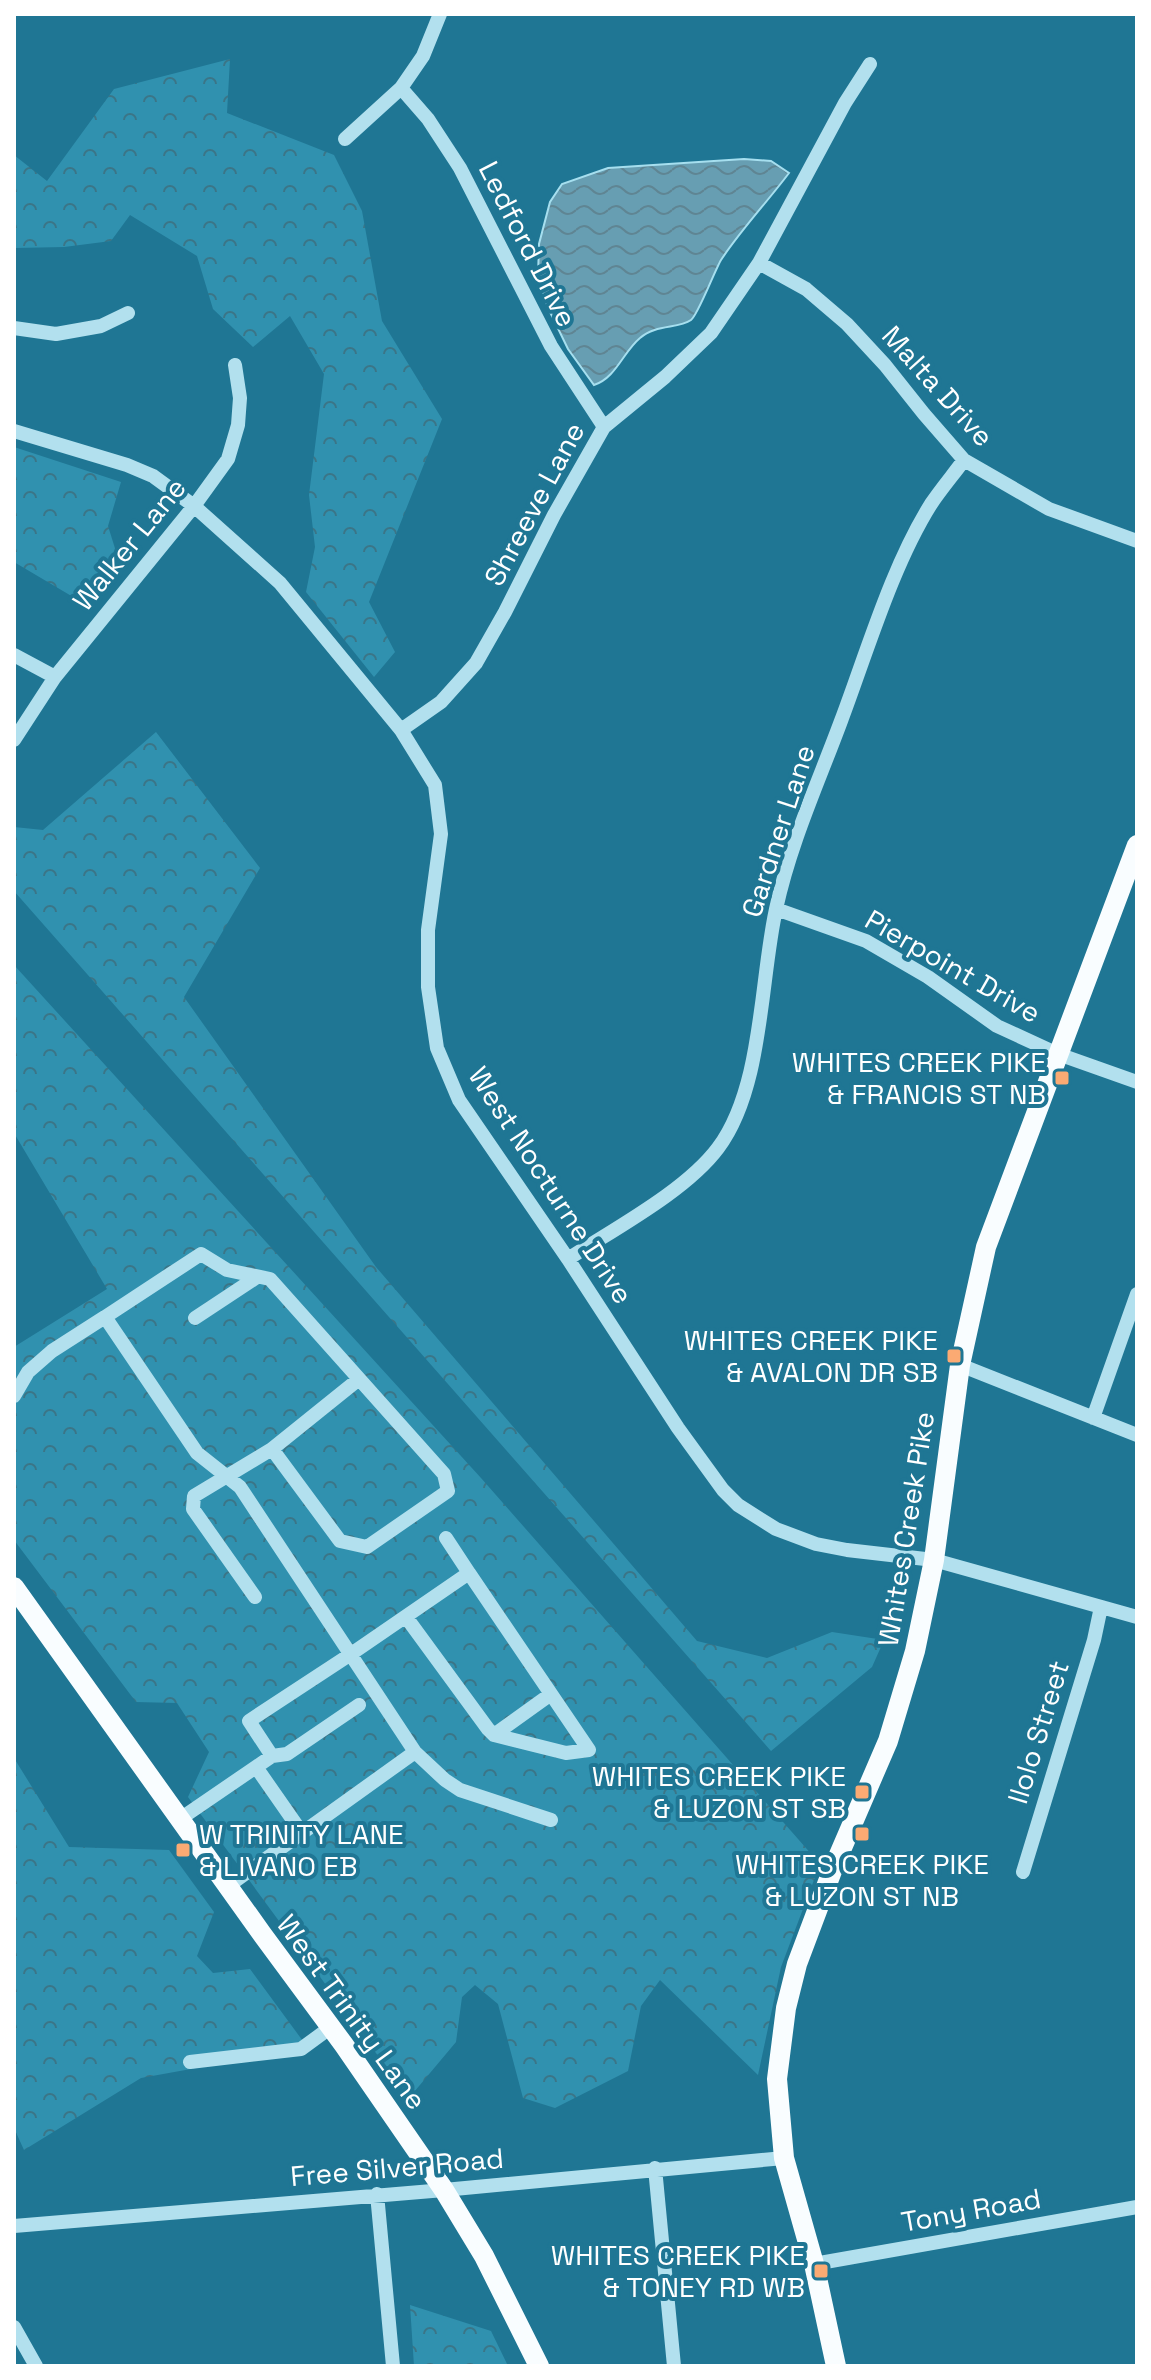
<svg xmlns="http://www.w3.org/2000/svg" width="1151" height="2380" viewBox="0 0 1151 2380" font-family="'Space Grotesk',sans-serif">
<defs>
<pattern id="forest-crowns" width="20" height="18" patternUnits="userSpaceOnUse" patternTransform="scale(2)"><rect width="20" height="18" fill="#3091af"/><path d="M2 6a3 3 0 1 1 6 0M12 15a3 3 0 1 1 6 0" fill="none" stroke="#3b7587"/></pattern>
<pattern id="water-waves" width="16" height="10" patternUnits="userSpaceOnUse" patternTransform="scale(2)"><rect width="16" height="10" fill="#679eb2"/><path d="M0 5q4-4 8 0t8 0" fill="none" stroke="#5f8593"/></pattern>
</defs>
<rect width="100%" height="100%" fill="#1f7694"/>
<!-- forest -->
<path fill="url(#forest-crowns)" d="M 230,59 L 227,113 L 334,155 L 362,211 L 382,321 L 442,419 L 369,602 L 395,652 L 374,677 L 306,592 L 315,547 L 309,495 L 324,374 L 290,316 L 253,347 L 213,309 L 197,256 L 130,215 L 111,241 L 64,247 L 14,248 L 14,155 L 47,181 L 114,89 Z
M 14,447 L 121,482 L 108,526 L 118,558 L 90,607 L 14,562 Z
M 156,732 L 260,868 L 184,997 L 376,1267 L 697,1641 L 767,1658 L 832,1632 L 884,1640 L 872,1667 L 771,1751 L 14,891 L 14,827 L 43,830 Z
M 14,965 L 481,1478 L 820,1864 L 781,1967 L 758,2075 L 660,1980 L 641,2006 L 628,2071 L 555,2108 L 523,2098 L 498,2004 L 475,1985 L 462,1997 L 456,2042 L 409,2098 L 188,1797 L 209,1752 L 177,1703 L 136,1702 L 14,1540 L 14,1347 L 107,1289 L 14,1133 Z
M 14,1758 L 69,1847 L 169,1850 L 214,1912 L 197,1956 L 213,1973 L 250,1969 L 308,2048 L 141,2078 L 24,2150 L 14,2128 Z
M 410,2305 L 491,2331 L 508,2366 L 414,2366 Z"/>
<!-- water -->
<path fill="url(#water-waves)" stroke="#a6dfef" stroke-width="2" d="M 744,159 L 771,161 L 789,173 C 768,201 740,231 721,260 C 714,272 698,315 691,320 C 678,329 656,324 640,338 C 623,352 616,378 594,385 L 568,349 L 548,308 L 538,276 L 539,244 L 550,202 L 562,184 L 608,168 Z"/>
<g fill="none" stroke-linecap="round" stroke-linejoin="round">
<!-- minor -->
<path stroke="#b2e0ee" stroke-width="14" d="M 401,88 L 428,119 L 460,168 L 551,346 L 604,427
M 345,139 L 401,88 L 423,56 L 440,14
M 759,263 L 806,289 L 847,324 L 885,365 L 924,414 L 964,460 L 1049,509 L 1137,541
M 14,328 L 56,334 L 101,326 L 128,313
M 14,431 L 127,465 L 153,476 L 194,506 L 280,583 L 401,730 L 435,785 L 441,834 L 428,930 L 428,987 L 437,1048 L 459,1100 L 568,1259 L 678,1428 L 723,1490 L 738,1505 L 776,1529 L 816,1544 L 847,1550 L 934,1560 L 1137,1617
M 14,655 L 55,677
M 401,730 L 441,702 L 476,663 L 505,612 L 554,515 L 604,427 L 665,377 L 711,333 L 759,263 L 845,103 L 870,64
M 14,740 L 55,677 L 194,506 L 228,459 L 238,425 L 240,398 L 235,365
M 776,909 L 866,941 L 928,977 L 997,1026 L 1058,1054 L 1137,1082
M 568,1259 C 614,1229 686,1191 718,1148 C 763,1088 760,981 776,909 C 790,844 818,783 841,721 C 867,652 892,566 931,504 C 941,489 953,475 964,460
M 105,1317 L 201,1254 L 227,1270 L 270,1279 L 444,1474 L 448,1491 L 367,1547 L 340,1541 L 272,1449 L 194,1496 L 193,1509 L 255,1597
M 195,1318 L 257,1277
M 960,1365 L 1137,1435
M 14,1396 L 28,1372 L 52,1351 L 105,1317 L 197,1453 L 240,1487 L 415,1752 L 228,1886
M 1093,1418 L 1137,1294
M 272,1449 L 359,1379
M 406,1617 L 488,1729 L 494,1735 L 566,1753 L 589,1750 L 469,1573
M 359,1705 L 287,1754 L 272,1756 L 249,1721 L 351,1654 L 469,1573 L 446,1538
M 494,1735 L 551,1694
M 415,1752 L 445,1780 L 460,1790 L 551,1820
M 272,1756 L 256,1767 L 302,1833
M 180,1819 L 256,1767
M 1023,1872 L 1094,1640 L 1101,1607
M 190,2062 L 301,2049 L 331,2027
M 655,2168 L 674,2366
M 377,2194 L 393,2366
M 14,2226 L 444,2190 L 784,2158
M 814,2264 L 1137,2207
M 14,2327 L 36,2366"/>
<!-- major -->
<path stroke="#f9fdff" stroke-width="20" d="M 14,1587 L 262,1934 L 344,2045 L 444,2190 L 484,2256 L 539,2366
M 836,2366 L 814,2264 L 784,2158 L 777,2079 L 786,2008 L 797,1964 L 832,1871 L 888,1741 L 915,1651 L 934,1560 L 960,1365 L 986,1247 L 1137,845"/>
</g>
<!-- markers -->
<g fill="#fbaa73" stroke="#1f7694" stroke-width="3">
<rect x="1054" y="1070" width="16" height="16" rx="4"/>
<rect x="946" y="1348" width="16" height="16" rx="4"/>
<rect x="854" y="1784" width="16" height="16" rx="4"/>
<rect x="854" y="1826" width="16" height="16" rx="4"/>
<rect x="175" y="1842" width="16" height="16" rx="4"/>
<rect x="813" y="2263" width="16" height="16" rx="4"/>
</g>
<g text-anchor="middle" stroke-width="8" stroke-linejoin="round" paint-order="stroke">
<!-- street labels -->
<g font-size="28" fill="#fff" stroke="#1f7694">
<text transform="translate(528 244) rotate(63)" y="10">Ledford Drive</text>
<text transform="translate(938 386) rotate(48)" y="10">Malta Drive</text>
<text transform="translate(534 504) rotate(-62)" y="10">Shreeve Lane</text>
<text transform="translate(129 544) rotate(-51)" y="10">Walker Lane</text>
<text transform="translate(778 831) rotate(-72)" y="10">Gardner Lane</text>
<text transform="translate(953 966) rotate(30)" y="10">Pierpoint Drive</text>
<text transform="translate(551 1185) rotate(57)" y="10">West Nocturne Drive</text>
<text transform="translate(906 1529) rotate(-81)" y="10">Whites Creek Pike</text>
<text transform="translate(1038 1732) rotate(-73)" y="10">Ilolo Street</text>
<text transform="translate(352 2012) rotate(54)" y="10">West Trinity Lane</text>
<text transform="translate(397 2167) rotate(-5)" y="10">Free Silver Road</text>
<text transform="translate(971 2210) rotate(-10)" y="10">Tony Road</text>
</g>
<!-- poi labels -->
<g font-size="28" fill="#fff" stroke="#1f7694" text-anchor="end">
<text x="1046" y="1072">WHITES CREEK PIKE<tspan x="1046" dy="32">&amp; FRANCIS ST NB</tspan></text>
<text x="938" y="1350">WHITES CREEK PIKE<tspan x="938" dy="32">&amp; AVALON DR SB</tspan></text>
<text x="846" y="1786">WHITES CREEK PIKE<tspan x="846" dy="32">&amp; LUZON ST SB</tspan></text>
<text x="199" y="1844" text-anchor="start">W TRINITY LANE<tspan x="199" dy="32">&amp; LIVANO EB</tspan></text>
<text x="862" y="1874" text-anchor="middle">WHITES CREEK PIKE<tspan x="862" dy="32">&amp; LUZON ST NB</tspan></text>
<text x="805" y="2265">WHITES CREEK PIKE<tspan x="805" dy="32">&amp; TONEY RD WB</tspan></text>
</g>
</g>
<!-- border -->
<rect width="1151" height="2380" fill="none" stroke="#ffffff" stroke-width="32"/>
</svg>
